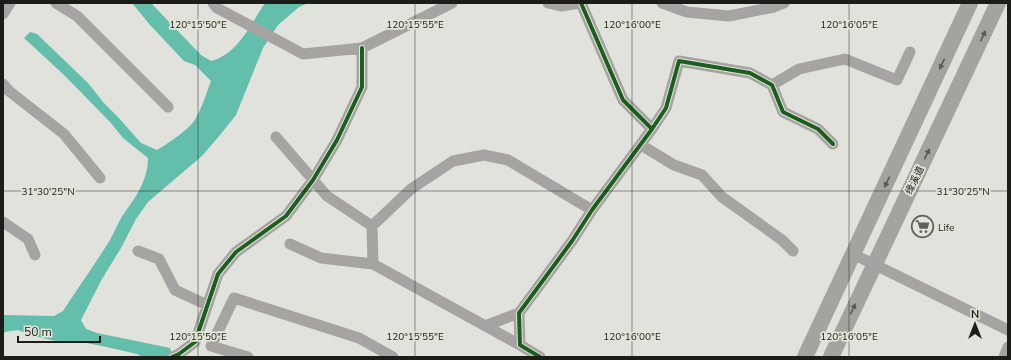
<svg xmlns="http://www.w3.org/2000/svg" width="1011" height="360" viewBox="0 0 1011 360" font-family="'Nunito Sans','Noto Sans SC',sans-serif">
<rect width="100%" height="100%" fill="#e1e2dc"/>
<!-- water -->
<path fill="#63beac" d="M 132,3 L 151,3 L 201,55 L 211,61 C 238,54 250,25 265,3 L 308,3 L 299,7 L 278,25 L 263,48 L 236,115 L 220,135 L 202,156 L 148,202 L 136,219 L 121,248 L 102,279 L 81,320 L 86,329 L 97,333 L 170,348 L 173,357 L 143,357 L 137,354 L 102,346 L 81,342 L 56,341 L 33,336 L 18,330 L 5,332 L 3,335 L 4,315 L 54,316 L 63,311 C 78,288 95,264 110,240 C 114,233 117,225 121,218 C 134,199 148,182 148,158 L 123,138 L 111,123 L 64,75 L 24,38 L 30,32 L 37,34 L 88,83 L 103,102 L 118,117 L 141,143 L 157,150 C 166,145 188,130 194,121 C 202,109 206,94 211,81 L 195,65 L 184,61 L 150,25 Z"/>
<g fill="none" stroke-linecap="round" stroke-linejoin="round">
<!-- minor -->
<path stroke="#a5a4a2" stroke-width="11" d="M 56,3 L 77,16 L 168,107
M 213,3 L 217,8 L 303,54 L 362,48 L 452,3
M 548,3 L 561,6 L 579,3
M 662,3 L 687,12 L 729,16 L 774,7 L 784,3
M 3,14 L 10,3
M 3,84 L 9,91 L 64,134 L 100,178
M 772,85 L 799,69 L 845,59 L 897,80 L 910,52
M 652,129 L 666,108 L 679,61 L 750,73 L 772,85 L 783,112 L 818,129 L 833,144
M 276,137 L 327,196 L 372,226 L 373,264 L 520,345
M 641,145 L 674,165 L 702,175 L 722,197 L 782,240 L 793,251
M 3,222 L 28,239 L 35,255
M 372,226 L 411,189 L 453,161 L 484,155 L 508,160 L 592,210
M 290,244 L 321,258 L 373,264
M 138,251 L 159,259 L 175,290 L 207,305
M 853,254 L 1008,330
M 485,326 L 519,313
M 172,357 L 179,354 L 195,342 L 218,274 L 236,252 L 286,216 L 313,180 L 337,140 L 362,87 L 362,48
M 248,357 L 211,346 L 234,298 L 359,338 L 393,357
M 540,357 L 520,345 L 519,313 L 572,241 L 592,210 L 652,129 L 623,100 L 581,3
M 1004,357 L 1008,347"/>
<!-- secondary -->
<path stroke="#a4a3a0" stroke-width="16" d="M 805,357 L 970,3
M 831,357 L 998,3"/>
<defs>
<path id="cycleway" d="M 652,129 L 666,108 L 679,61 L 750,73 L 772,85 L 783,112 L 818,129 L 833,144
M 172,357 L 179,354 L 195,342 L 218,274 L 236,252 L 286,216 L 313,180 L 337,140 L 362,87 L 362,48
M 540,357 L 520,345 L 519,313 L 572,241 L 592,210 L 652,129 L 623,100 L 581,3"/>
</defs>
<!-- cycleway casing -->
<use href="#cycleway" stroke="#e3e5d9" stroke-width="6"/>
<!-- cycleway -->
<use href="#cycleway" stroke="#1b5e20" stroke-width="4"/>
</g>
<!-- one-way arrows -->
<defs><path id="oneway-solid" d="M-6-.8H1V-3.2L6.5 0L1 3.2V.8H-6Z"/></defs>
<g fill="#595955">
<use href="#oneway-solid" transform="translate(983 36) rotate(-65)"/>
<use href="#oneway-solid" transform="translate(942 64) rotate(115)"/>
<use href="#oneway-solid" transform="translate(927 154) rotate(-64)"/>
<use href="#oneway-solid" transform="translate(887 182) rotate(115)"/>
<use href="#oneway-solid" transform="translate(853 309) rotate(-65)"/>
</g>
<!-- ticks -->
<path fill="none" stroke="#1c1c18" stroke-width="1" stroke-opacity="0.45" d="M 198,3 L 198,357M 415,3 L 415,357M 632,3 L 632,357M 849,3 L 849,357M 3,191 L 1008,191"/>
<!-- icons -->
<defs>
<symbol id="supermarket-ring" viewBox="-11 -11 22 22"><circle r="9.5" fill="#e3e5d9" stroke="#61615d" stroke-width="1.5"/><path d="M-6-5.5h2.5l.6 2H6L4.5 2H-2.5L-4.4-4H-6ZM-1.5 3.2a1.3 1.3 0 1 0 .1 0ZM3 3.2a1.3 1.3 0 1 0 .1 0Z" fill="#61615d"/></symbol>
</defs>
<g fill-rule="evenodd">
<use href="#supermarket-ring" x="910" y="214" width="25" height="25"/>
</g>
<g text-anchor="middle" stroke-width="3.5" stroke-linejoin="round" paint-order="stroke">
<!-- street labels -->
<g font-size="10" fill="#1c1c18" stroke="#e3e5d9">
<text transform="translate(914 180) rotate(-64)" y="4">缘溪道</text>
</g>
<!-- poi labels -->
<g font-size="10" fill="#1c1c18" stroke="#e3e5d9" text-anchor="start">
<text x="938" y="231">Life</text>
</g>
</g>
<g font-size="10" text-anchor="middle" fill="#1c1c18" stroke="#e3e5d9" stroke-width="3.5" stroke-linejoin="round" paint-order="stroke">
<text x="198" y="28">120°15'50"E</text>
<text x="415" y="28">120°15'55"E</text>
<text x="632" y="28">120°16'00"E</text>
<text x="849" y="28">120°16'05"E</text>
<text x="48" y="195">31°30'25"N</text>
<text x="963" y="195">31°30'25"N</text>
<text x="198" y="340">120°15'50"E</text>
<text x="415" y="340">120°15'55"E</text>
<text x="632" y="340">120°16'00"E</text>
<text x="849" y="340">120°16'05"E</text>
</g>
<!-- border -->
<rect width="1011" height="360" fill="none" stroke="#1c1c18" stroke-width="8"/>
<!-- north arrow -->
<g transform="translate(975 324)" stroke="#e3e5d9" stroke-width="3" paint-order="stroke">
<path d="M0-3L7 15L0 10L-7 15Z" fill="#1c1c18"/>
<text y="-6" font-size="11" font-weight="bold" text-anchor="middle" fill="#1c1c18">N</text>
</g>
<!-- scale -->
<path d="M18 336v6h82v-6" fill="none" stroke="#1c1c18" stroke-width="2"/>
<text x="24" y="336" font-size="12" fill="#1c1c18" stroke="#e3e5d9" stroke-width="3" paint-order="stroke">50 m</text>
</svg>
